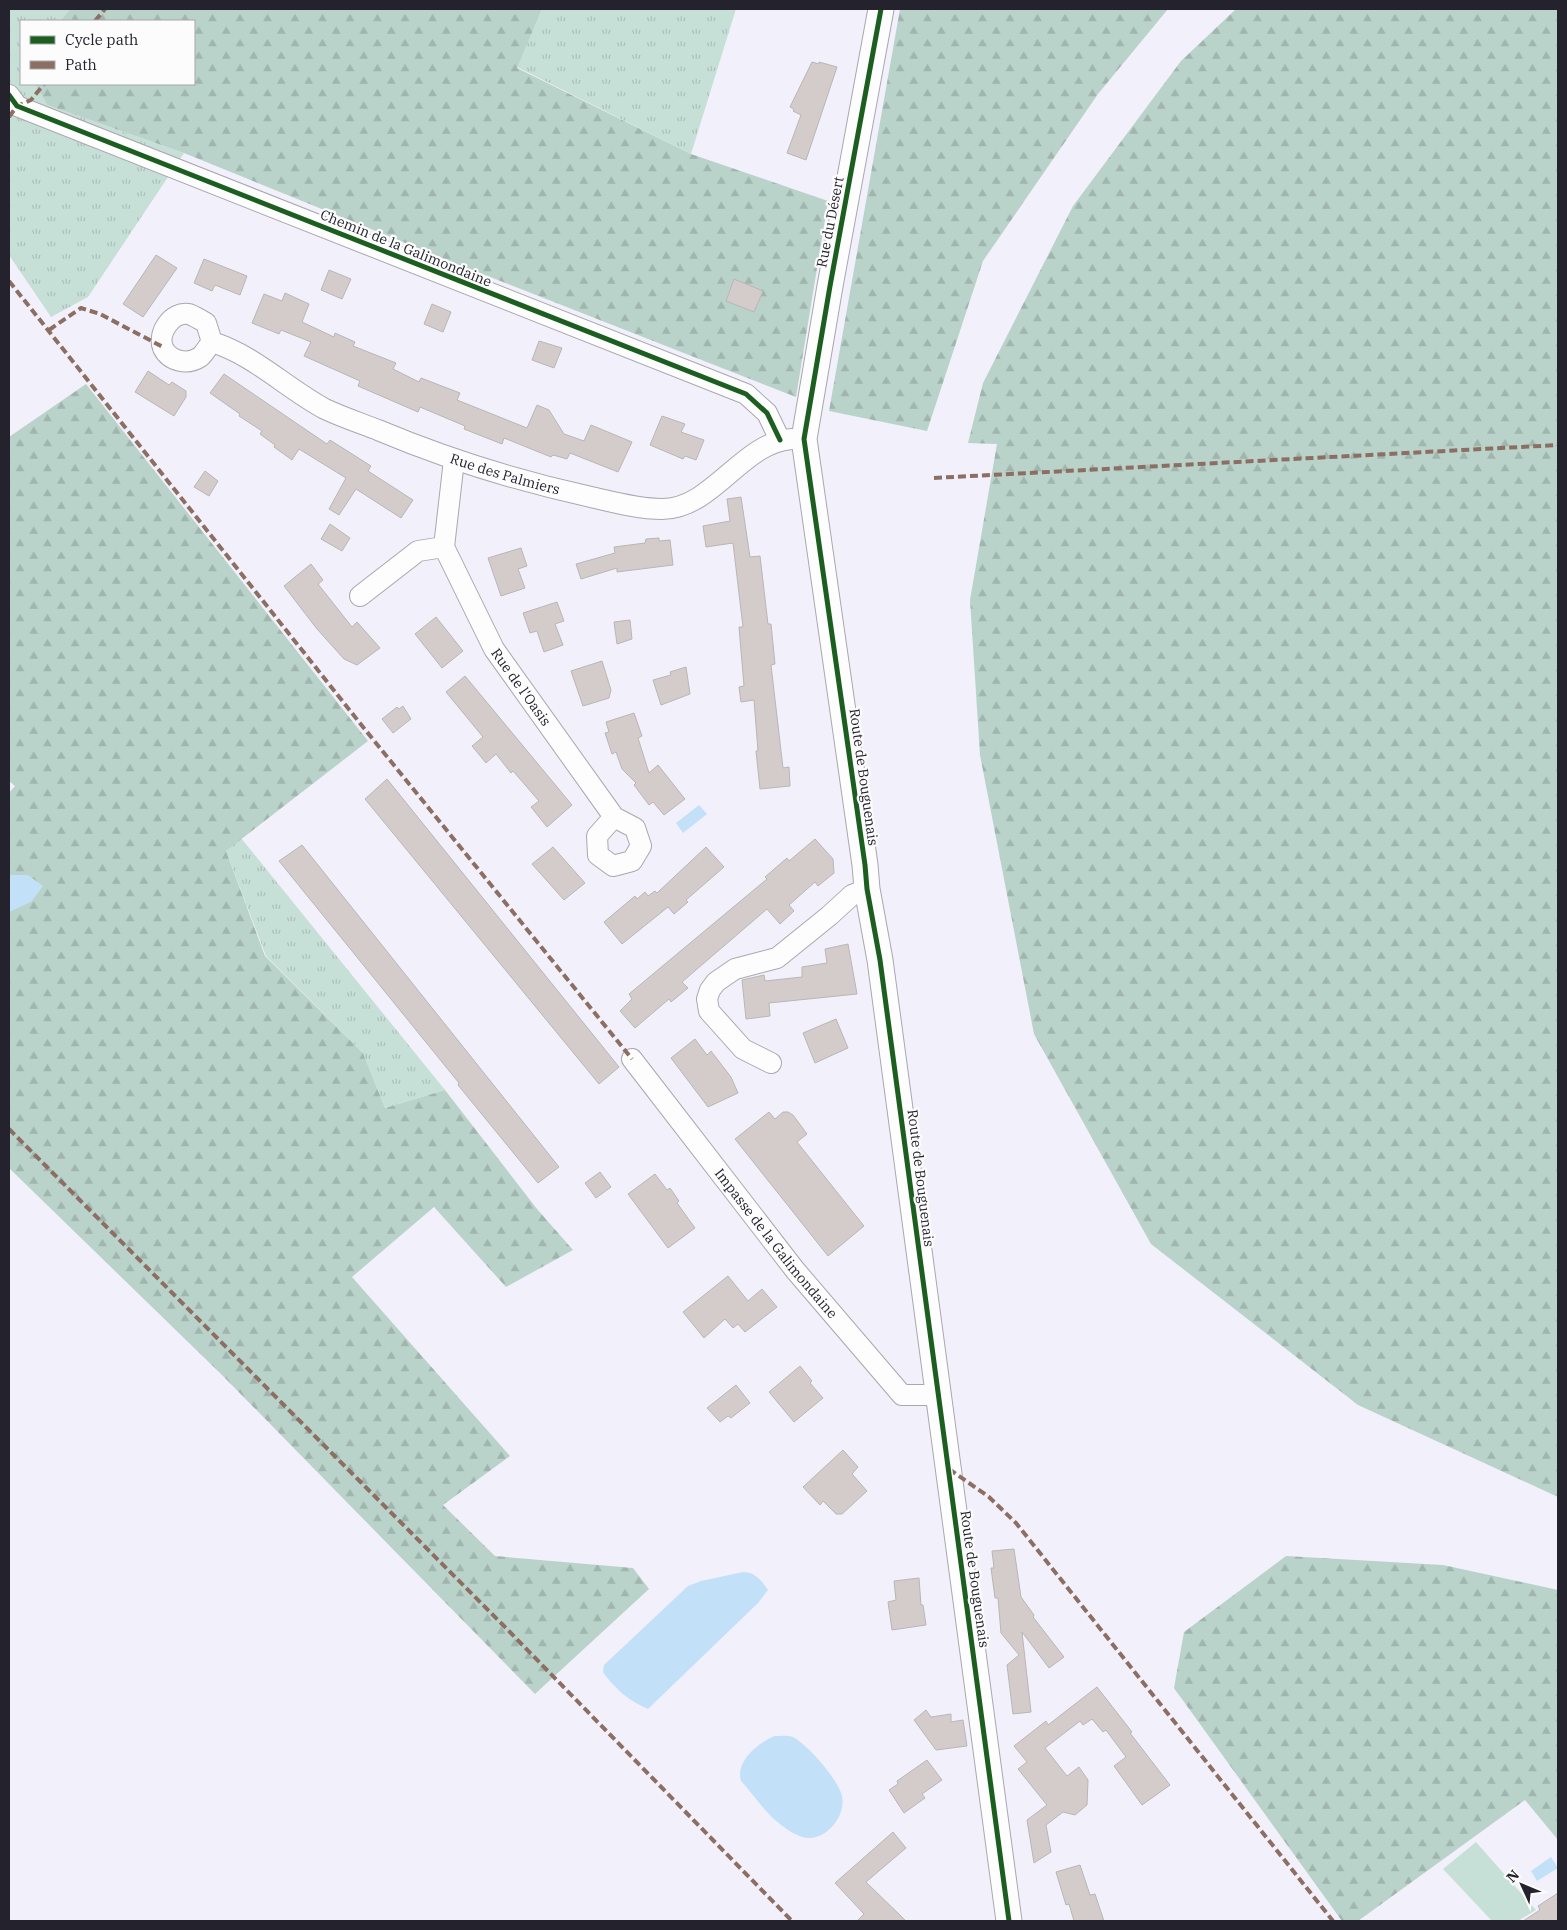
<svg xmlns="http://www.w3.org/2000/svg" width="1567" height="1930" viewBox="0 0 1567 1930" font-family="'IBM Plex Serif',serif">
<defs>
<pattern id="grass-tufts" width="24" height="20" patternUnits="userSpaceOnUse" patternTransform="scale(1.25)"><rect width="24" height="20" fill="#c7e0d7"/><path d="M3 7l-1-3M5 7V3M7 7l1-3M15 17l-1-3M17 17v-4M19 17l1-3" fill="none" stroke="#abc0b9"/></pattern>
<pattern id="forest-firs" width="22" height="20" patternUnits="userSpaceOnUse" patternTransform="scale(1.25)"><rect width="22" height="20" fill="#b9d3ca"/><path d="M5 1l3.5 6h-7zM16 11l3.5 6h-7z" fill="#9fb5ae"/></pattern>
</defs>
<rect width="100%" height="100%" fill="#f2f0fa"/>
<!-- grass -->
<path fill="url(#grass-tufts)" d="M 9,9 L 70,9 L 60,21 L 21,21 L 21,84 L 35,84 L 47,105 L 184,153 L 88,297 L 51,317 L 9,255 Z
M 542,9 L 736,9 L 691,154 L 517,67 Z
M 241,838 L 445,1090 L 385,1108 L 363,1053 L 266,956 L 226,851 Z"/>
<!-- forest -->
<path fill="url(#forest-firs)" d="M 70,9 L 542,9 L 517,68 L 691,154 L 828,201 L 796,397 L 467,268 L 184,153 L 47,105 L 35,84 L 194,84 L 194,21 L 60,21 Z
M 900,9 L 1168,9 L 1098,94 L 983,261 L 927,431 L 829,411 Z
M 1236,9 L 1558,9 L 1558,1497 L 1358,1405 L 1151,1244 L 1034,1034 L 980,755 L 970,600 L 997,444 L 968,443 L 983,383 L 1073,206 L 1181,61 Z
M 86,384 L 368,741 L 226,851 L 265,956 L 363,1053 L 385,1108 L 445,1090 L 537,1209 L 573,1250 L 506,1287 L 434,1207 L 352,1277 L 510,1456 L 443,1505 L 495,1556 L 633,1568 L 649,1589 L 535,1694 L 222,1375 L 9,1168 L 9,793 L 15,786 L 9,781 L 9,437 Z
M 1286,1556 L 1443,1565 L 1558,1590 L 1558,1840 L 1525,1800 L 1358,1921 L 1342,1921 L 1174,1688 L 1184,1632 Z"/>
<!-- garden -->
<path fill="#c7e0d7" d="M 1476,1842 L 1536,1910 L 1518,1921 L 1492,1921 L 1443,1869 Z"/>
<!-- water -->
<path fill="#c3e0f9" d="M 699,805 L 707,814 L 683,833 L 676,823 Z
M 9,875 L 28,875 L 43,886 L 31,902 L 9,912 Z
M 743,1572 C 755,1572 762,1581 768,1590 L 758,1603 L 648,1709 C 629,1701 615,1689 603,1672 L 604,1665 L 688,1586 L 701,1581 Z
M 774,1736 C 780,1736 788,1735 793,1737 C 808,1745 838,1779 842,1796 C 846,1814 830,1836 811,1838 C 801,1839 787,1830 780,1824 C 766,1814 753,1794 741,1781 C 735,1761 759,1743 774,1736 Z
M 1551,1857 L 1558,1868 L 1537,1881 L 1531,1871 Z"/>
<!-- building -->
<path fill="#d3ccca" stroke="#bab6b6" d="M 812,62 L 819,64 L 819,62 L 837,67 L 806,160 L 787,153 L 801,115 L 793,111 L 794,109 L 790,107 Z
M 156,255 L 177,268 L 143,317 L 123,304 Z
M 204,259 L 247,276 L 240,295 L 215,285 L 212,291 L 194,283 Z
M 329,270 L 351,279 L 342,299 L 321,290 Z
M 734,279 L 763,291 L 754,312 L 726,301 Z
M 285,293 L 309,304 L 302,322 L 334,337 L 335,333 L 355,342 L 353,346 L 396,363 L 393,369 L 419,382 L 421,378 L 460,393 L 457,400 L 527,428 L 537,405 L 549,410 L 564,434 L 584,441 L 591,425 L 632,442 L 618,472 L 570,453 L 567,459 L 553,455 L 551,457 L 504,438 L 502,444 L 464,429 L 465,426 L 420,407 L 418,412 L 358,386 L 360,381 L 304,356 L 311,342 L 281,330 L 279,334 L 252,323 L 264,294 L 282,301 Z
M 432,304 L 451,312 L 443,332 L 424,324 Z
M 539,341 L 562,348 L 554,368 L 532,360 Z
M 148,371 L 169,385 L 172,382 L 186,391 L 186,397 L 174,416 L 135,392 Z
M 224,374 L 327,444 L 330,440 L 371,466 L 368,471 L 413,500 L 401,518 L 356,489 L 339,515 L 329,509 L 346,478 L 299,449 L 292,460 L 274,447 L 275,445 L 260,434 L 262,431 L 239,416 L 240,414 L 210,393 Z
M 662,416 L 685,424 L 681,432 L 704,440 L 696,460 L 685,456 L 683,459 L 650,445 Z
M 205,471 L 218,481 L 209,496 L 194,487 Z
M 741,497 L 750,557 L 760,556 L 768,624 L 771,624 L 775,664 L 771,665 L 783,768 L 789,767 L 790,786 L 760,789 L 756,751 L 758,751 L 754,700 L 741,702 L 739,687 L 744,686 L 739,627 L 743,627 L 733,543 L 706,547 L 703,526 L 730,521 L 727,499 Z
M 330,524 L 350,538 L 342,551 L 321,539 Z
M 659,538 L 659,541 L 670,540 L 673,565 L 617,572 L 617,568 L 581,579 L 576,564 L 615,553 L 614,547 L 645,543 L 646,539 Z
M 521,548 L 527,566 L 518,569 L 525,588 L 501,596 L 488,558 Z
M 311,564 L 323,580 L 318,584 L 352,627 L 357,622 L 380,648 L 357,665 L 344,659 L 317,629 L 284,586 Z
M 557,602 L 564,621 L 555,624 L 563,645 L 544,652 L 537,631 L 530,633 L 523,613 Z
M 436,617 L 463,651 L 442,668 L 415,634 Z
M 630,620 L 632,639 L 617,644 L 614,622 Z
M 602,661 L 611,690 L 609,698 L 583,706 L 571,671 Z
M 686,667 L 690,694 L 661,705 L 653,680 L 671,675 L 670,672 Z
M 465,676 L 572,805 L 547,827 L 531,807 L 539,801 L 513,771 L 511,773 L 496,754 L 486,763 L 472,746 L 483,737 L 446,692 Z
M 403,706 L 411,719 L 393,733 L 382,719 L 397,707 L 399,709 Z
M 634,713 L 642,736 L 638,738 L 649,773 L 658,765 L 685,799 L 664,815 L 653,802 L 649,805 L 634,785 L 636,783 L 622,769 L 616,752 L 612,754 L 605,733 L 609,732 L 606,722 Z
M 387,779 L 619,1067 L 599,1084 L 365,799 Z
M 815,839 L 833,859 L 834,873 L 818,886 L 815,882 L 789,905 L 794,911 L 780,924 L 767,909 L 682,982 L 688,988 L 671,1002 L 669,999 L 635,1028 L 620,1011 L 632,999 L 629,994 L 767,879 L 765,877 L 787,858 L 789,861 Z
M 302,845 L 559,1167 L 538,1183 L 458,1085 L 459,1083 L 279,861 Z
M 553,847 L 585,883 L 564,900 L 532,864 Z
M 706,847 L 724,867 L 686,900 L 688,902 L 674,914 L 668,907 L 622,944 L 604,922 L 635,896 L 637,899 L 645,892 L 648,896 L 655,891 L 657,893 Z
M 848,944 L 857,994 L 769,1003 L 770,1016 L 746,1019 L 742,980 L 764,975 L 765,981 L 802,977 L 802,967 L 827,963 L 825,949 Z
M 836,1019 L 848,1048 L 815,1063 L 803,1033 Z
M 695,1039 L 707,1055 L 711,1051 L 731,1077 L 738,1093 L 708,1107 L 671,1058 Z
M 769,1112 L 775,1119 L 783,1112 L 788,1112 L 793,1115 L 807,1134 L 797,1142 L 864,1226 L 828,1256 L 735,1139 Z
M 600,1172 L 611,1187 L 596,1198 L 585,1183 Z
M 655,1174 L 667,1190 L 670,1188 L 679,1201 L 677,1203 L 695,1228 L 668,1248 L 628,1194 Z
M 728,1276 L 748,1301 L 762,1289 L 777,1307 L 745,1332 L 738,1324 L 733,1328 L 725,1319 L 704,1338 L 683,1312 Z
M 800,1366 L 812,1381 L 810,1383 L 823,1398 L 794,1422 L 769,1392 Z
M 736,1385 L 750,1403 L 731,1418 L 728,1416 L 720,1422 L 707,1408 Z
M 843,1450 L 858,1467 L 852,1474 L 867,1491 L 842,1514 L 836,1514 L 823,1501 L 820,1505 L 803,1487 Z
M 1014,1549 L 1021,1597 L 1034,1615 L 1033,1617 L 1064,1657 L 1049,1668 L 1022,1632 L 1031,1712 L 1013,1714 L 1007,1665 L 1019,1655 L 1001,1633 L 998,1598 L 995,1598 L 991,1568 L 994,1568 L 992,1551 Z
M 919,1578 L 921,1605 L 923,1605 L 926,1625 L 892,1630 L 888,1602 L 896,1600 L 894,1581 Z
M 1097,1687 L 1132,1732 L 1130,1733 L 1170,1785 L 1142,1805 L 1114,1766 L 1126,1757 L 1106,1730 L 1103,1732 L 1092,1719 L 1083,1725 L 1080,1721 L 1045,1748 L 1067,1776 L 1079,1767 L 1088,1780 L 1087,1805 L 1075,1815 L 1063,1812 L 1046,1825 L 1051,1852 L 1034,1863 L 1027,1820 L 1047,1805 L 1018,1769 L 1027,1762 L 1014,1746 L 1046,1721 L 1048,1725 Z
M 926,1710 L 931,1717 L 951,1714 L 951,1722 L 963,1720 L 967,1746 L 936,1750 L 914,1720 Z
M 927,1760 L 942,1780 L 922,1794 L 925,1798 L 904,1813 L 889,1790 L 898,1784 L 897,1781 Z
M 893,1832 L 906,1848 L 866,1882 L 906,1921 L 857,1921 L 864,1914 L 835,1883 Z
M 1080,1865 L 1090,1895 L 1095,1894 L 1104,1921 L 1074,1921 L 1069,1904 L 1066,1905 L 1056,1872 Z
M 1558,1893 L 1558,1921 L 1523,1921 L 1540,1910 L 1538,1906 Z"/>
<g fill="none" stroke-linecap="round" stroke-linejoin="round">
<defs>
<g id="minor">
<path d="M 9,95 L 17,106 L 746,394 L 767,413 L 780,440"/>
<path id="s1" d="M 212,342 C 208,346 204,354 200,357 C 188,365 170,362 163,348 C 157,333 172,311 189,314 C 194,316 201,320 206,323 L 212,342 C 254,355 286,388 325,409 C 342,417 360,423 378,430 C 447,459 518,481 591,497 C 613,502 638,509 662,509 C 713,509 742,442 792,439"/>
<path id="s2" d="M 454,460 L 444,547 L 494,649 L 614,817 L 635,828 L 641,846 L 632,861 L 613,866 L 598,855 L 597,836 L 614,817"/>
<path d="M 360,596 L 418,551 L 444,547"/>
<path id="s3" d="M 632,1059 L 795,1270 L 902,1395 L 937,1395"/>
<path d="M 771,1063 L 743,1049 L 709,1011 L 707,999 L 710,990 L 716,982 L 735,969 L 777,958 L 829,916 L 852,895 L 867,889"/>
</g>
<path id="tertiary" d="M 881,9 L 830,286 L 804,439 L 865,865 L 867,889 L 880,960 L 1009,1921"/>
</defs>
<!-- minor casing -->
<use href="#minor" stroke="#a9a7b0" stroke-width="22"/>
<!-- tertiary casing -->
<use href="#tertiary" stroke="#a9a7b0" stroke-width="27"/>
<!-- minor -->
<use href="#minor" stroke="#fdfdfe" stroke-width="20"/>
<!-- tertiary -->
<use href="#tertiary" stroke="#fdfdfe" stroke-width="25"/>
<!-- quiet -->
<path stroke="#8d6e63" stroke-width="4" stroke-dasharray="8 4" stroke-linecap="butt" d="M 95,21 L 105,9
M 9,117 L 17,106 L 31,100 L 44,84
M 9,281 L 363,727 L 632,1059
M 49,330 L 81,308 L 100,314 L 163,347
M 934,478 L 1558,445
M 9,1129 L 503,1625 L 792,1921
M 949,1469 L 989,1497 L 1016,1523 L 1333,1921"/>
<defs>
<path id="cycleway" d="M 881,9 L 830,286 L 804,439 L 865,865 L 867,889 L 880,960 L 1009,1921
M 9,95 L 17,106 L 746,394 L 767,413 L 780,440"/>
</defs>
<!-- cycleway casing -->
<use href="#cycleway" stroke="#fcfcfc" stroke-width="8"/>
<!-- cycleway -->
<use href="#cycleway" stroke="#1b5e20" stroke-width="5"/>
</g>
<g text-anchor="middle" stroke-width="4.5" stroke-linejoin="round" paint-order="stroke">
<!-- street labels -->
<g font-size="14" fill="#24222d" stroke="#fcfcfc">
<text transform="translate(830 222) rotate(-79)" y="5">Rue du Désert</text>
<text transform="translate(406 248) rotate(22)" y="5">Chemin de la Galimondaine</text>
<text dy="5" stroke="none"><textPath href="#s1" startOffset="475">Rue des Palmiers</textPath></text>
<text dy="5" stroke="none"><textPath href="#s2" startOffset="248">Rue de l'Oasis</textPath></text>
<text transform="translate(864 777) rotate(82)" y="5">Route de Bouguenais</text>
<text transform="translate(921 1178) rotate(83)" y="5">Route de Bouguenais</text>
<text dy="5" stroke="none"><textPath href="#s3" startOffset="234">Impasse de la Galimondaine</textPath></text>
<text transform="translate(975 1579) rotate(82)" y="5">Route de Bouguenais</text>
</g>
</g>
<!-- border -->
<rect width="1567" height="1930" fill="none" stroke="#24222d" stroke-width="20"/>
<!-- legend -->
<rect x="20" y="20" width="175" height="65" fill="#fcfcfc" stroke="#a6a5a9"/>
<rect x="30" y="36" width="25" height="8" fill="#1b5e20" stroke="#a6a5a9"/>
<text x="65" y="45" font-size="15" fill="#24222d">Cycle path</text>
<rect x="30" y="61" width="25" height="8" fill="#8d6e63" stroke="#a6a5a9"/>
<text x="65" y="70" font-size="15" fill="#24222d">Path</text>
<!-- north arrow -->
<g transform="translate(1522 1885) rotate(314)" stroke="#fcfcfc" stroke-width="4" paint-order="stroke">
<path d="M0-4L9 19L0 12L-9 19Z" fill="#24222d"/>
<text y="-8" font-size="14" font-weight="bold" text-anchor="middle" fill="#24222d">N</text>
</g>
</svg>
